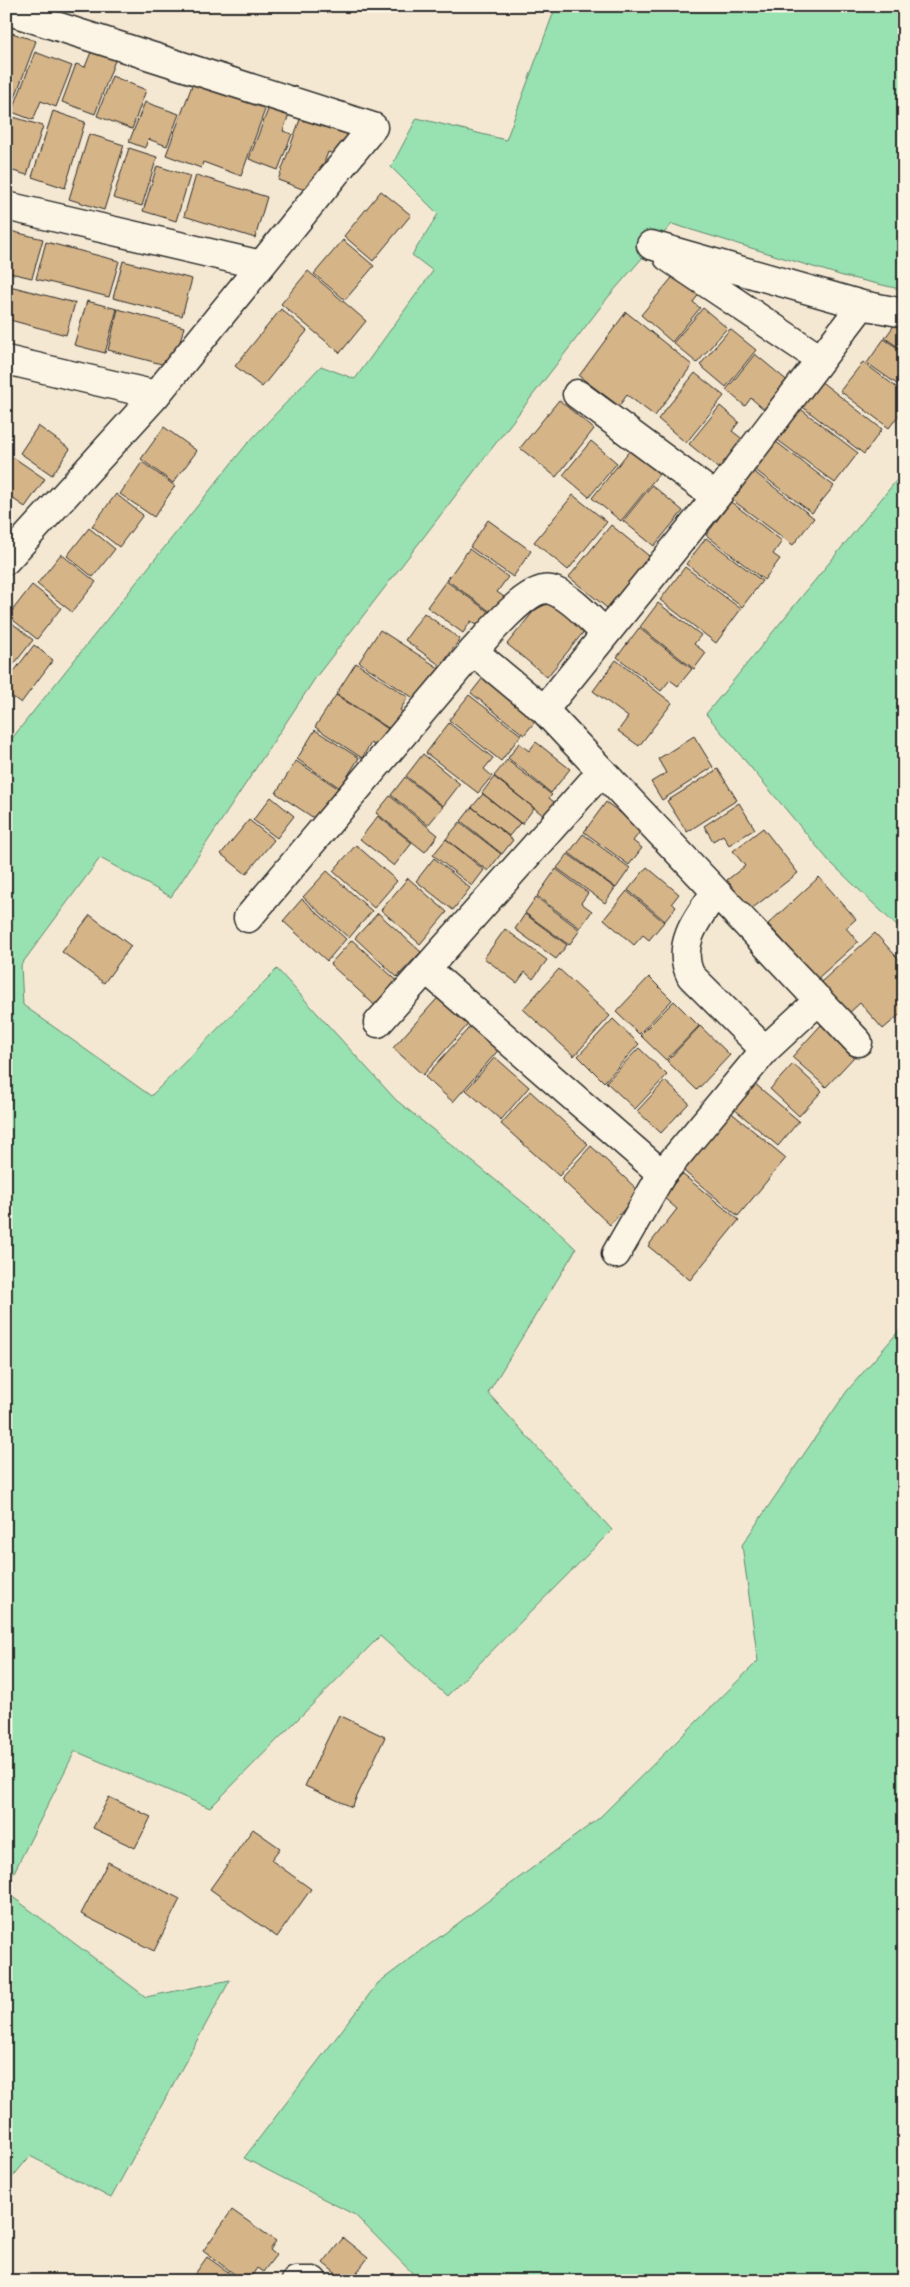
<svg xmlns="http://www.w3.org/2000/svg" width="910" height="2287" viewBox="0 0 910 2287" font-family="'Indie Flower',sans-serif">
<rect width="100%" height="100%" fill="#f4e8d2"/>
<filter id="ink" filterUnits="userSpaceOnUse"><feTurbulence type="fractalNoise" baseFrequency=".02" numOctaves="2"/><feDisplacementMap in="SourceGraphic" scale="10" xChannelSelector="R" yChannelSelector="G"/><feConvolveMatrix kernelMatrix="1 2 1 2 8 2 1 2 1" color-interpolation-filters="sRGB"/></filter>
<g filter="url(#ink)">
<!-- green -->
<path fill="#98e1b1" stroke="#62866e" d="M 556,6 L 904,6 L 904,290 L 843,276 L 672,224 L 609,296 L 316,677 L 171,897 L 100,858 L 21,965 L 23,1005 L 151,1096 L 277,969 L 396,1100 L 550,1224 L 576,1249 L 488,1393 L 612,1530 L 447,1696 L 380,1636 L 210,1808 L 75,1751 L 6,1888 L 6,740 L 9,742 L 246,445 L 321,366 L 355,379 L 433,271 L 412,255 L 438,214 L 391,167 L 417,118 L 506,140 Z
M 904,471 L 904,928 L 902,931 L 829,861 L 706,714 Z
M 904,1325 L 904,2281 L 420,2281 L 355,2215 L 244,2158 L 378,1983 L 598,1819 L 758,1661 L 742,1545 L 847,1391 Z
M 6,1892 L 146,1997 L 230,1980 L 111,2198 L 30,2156 L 6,2185 Z"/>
<!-- building -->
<path fill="#d5b488" stroke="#2b2b2b" d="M 6,31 L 36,41 L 10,111 L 6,109 Z
M 93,47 L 117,55 L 95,114 L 62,102 L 76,64 L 85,67 Z
M 35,52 L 72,66 L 56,107 L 41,101 L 33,120 L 12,112 Z
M 112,76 L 146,90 L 132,129 L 97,116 Z
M 194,80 L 266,107 L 241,176 L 203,162 L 201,168 L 166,155 Z
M 145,102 L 179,114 L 167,146 L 148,139 L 145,148 L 129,142 Z
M 269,107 L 289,114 L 283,131 L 292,134 L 278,170 L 249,159 Z
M 53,111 L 85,122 L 65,188 L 32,177 Z
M 302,114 L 355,133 L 346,159 L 328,152 L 313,193 L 278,180 Z
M 10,116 L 43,126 L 27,175 L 6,169 L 6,126 Z
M 89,134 L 124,145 L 104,210 L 69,199 Z
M 129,148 L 157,157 L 142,206 L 113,198 Z
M 157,166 L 190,176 L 176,221 L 143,211 Z
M 196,175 L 267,197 L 255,238 L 184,216 Z
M 381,191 L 411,215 L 373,261 L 344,236 Z
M 6,230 L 43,239 L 32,278 L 6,272 Z
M 343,240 L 374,266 L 345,300 L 314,274 Z
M 46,242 L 119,261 L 109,297 L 36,279 Z
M 123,261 L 192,279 L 182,316 L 113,298 Z
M 308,271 L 366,321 L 340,353 L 281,304 Z
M 676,273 L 700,293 L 693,302 L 700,308 L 672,342 L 641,315 Z
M 6,285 L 75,303 L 66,335 L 6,319 Z
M 87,301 L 117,309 L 105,353 L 74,345 Z
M 703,308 L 727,328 L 697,363 L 673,343 Z
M 118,309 L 184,327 L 173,367 L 108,350 Z
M 281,309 L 307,331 L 262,387 L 235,366 Z
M 626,312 L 692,365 L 655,416 L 627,395 L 619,406 L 579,376 Z
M 900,317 L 904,320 L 904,351 L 885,338 Z
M 730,329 L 756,350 L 726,387 L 700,365 Z
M 884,339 L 904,352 L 904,389 L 867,363 Z
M 755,354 L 790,383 L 766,411 L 751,398 L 745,406 L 726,390 Z
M 863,362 L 904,393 L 904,408 L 889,428 L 840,391 Z
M 695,373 L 724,396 L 686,443 L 658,419 Z
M 819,380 L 882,429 L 864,454 L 800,405 Z
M 559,400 L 594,429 L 556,477 L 520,448 Z
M 720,406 L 739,422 L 732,431 L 745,441 L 721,470 L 689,444 Z
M 798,407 L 858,453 L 835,483 L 775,438 Z
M 38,426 L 70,449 L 52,475 L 20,453 Z
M 164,427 L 197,451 L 173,483 L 141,459 Z
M 591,441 L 617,463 L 589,497 L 563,475 Z
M 775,441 L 834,486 L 812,513 L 754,469 Z
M 634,445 L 663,469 L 621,521 L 592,498 Z
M 13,457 L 45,479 L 25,507 L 6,494 L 6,467 Z
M 142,462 L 175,486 L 154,517 L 120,494 Z
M 753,471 L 814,518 L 793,545 L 731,499 Z
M 652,485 L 683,511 L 654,546 L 623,521 Z
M 116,494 L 143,515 L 119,547 L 92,526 Z
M 573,495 L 607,522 L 568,570 L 534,542 Z
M 731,502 L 782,541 L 773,554 L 780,559 L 764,580 L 706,535 Z
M 488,520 L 531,551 L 513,577 L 470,547 Z
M 611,525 L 654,560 L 612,612 L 569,577 Z
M 89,528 L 115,549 L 93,577 L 67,556 Z
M 706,538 L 762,581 L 742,607 L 686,564 Z
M 469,549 L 508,577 L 497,592 L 507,599 L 495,615 L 447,580 Z
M 61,554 L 96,582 L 72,612 L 37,584 Z
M 685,567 L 741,609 L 716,643 L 660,600 Z
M 446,581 L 489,612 L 478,626 L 471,621 L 463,633 L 427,607 Z
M 32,585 L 61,608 L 37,639 L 8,616 Z
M 546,596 L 586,629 L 547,677 L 507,644 Z
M 658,603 L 701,635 L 694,644 L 706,653 L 694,669 L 640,627 Z
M 424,613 L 460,639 L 441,666 L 405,640 Z
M 6,618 L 33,640 L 6,674 Z
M 639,628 L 692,669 L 678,686 L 670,680 L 661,691 L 617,657 Z
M 380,630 L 445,672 L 424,705 L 359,662 Z
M 34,645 L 53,660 L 21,703 L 6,692 L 6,682 Z
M 616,660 L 672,703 L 639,746 L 618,731 L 628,717 L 593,691 Z
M 356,663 L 408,697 L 400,710 L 411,717 L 399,735 L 336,694 Z
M 489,670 L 543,712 L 524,735 L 471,693 Z
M 336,695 L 396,734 L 384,752 L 371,743 L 362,758 L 315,727 Z
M 469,695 L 521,735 L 501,761 L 449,720 Z
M 449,723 L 493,758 L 484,769 L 492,776 L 478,793 L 426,753 Z
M 315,730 L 359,758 L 340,788 L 297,759 Z
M 694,736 L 713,767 L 662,800 L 651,782 L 666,773 L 658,759 Z
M 536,742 L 570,769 L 551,793 L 508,758 L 519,743 L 529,751 Z
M 423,754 L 460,784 L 443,806 L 406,776 Z
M 507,760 L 552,795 L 549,798 L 559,806 L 549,820 L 494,776 Z
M 296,761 L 341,790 L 320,822 L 276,793 Z
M 718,769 L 737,800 L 687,832 L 667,801 Z
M 405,777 L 443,807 L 428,825 L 391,795 Z
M 494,777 L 534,808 L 522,824 L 482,793 Z
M 483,794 L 520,823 L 509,836 L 472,807 Z
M 390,796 L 438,835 L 425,852 L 376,813 Z
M 271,797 L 294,816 L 277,838 L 253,820 Z
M 606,802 L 642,829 L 633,841 L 642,848 L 629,865 L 584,832 Z
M 739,803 L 755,829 L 729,845 L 723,835 L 713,841 L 704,826 Z
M 472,807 L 513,840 L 502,854 L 461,821 Z
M 378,816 L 412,843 L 394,866 L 360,839 Z
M 249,820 L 274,840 L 246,874 L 221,854 Z
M 460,822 L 501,854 L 488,871 L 446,839 Z
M 763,828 L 798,873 L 750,910 L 727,880 L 745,866 L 733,851 Z
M 583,834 L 630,868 L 616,888 L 569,853 Z
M 446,839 L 484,870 L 472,886 L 433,855 Z
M 356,845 L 397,881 L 374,908 L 333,871 Z
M 568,854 L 615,888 L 605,903 L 557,868 Z
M 434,858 L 470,888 L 453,910 L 416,881 Z
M 647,867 L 679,894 L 672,903 L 676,907 L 665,921 L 628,890 Z
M 556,869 L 588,893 L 581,903 L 592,911 L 580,928 L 537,896 Z
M 327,871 L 372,911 L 349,938 L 303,897 Z
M 819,877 L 856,919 L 846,928 L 858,942 L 817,979 L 768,924 Z
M 408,878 L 447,912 L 420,944 L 381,910 Z
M 627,891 L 664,922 L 649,940 L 643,935 L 634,945 L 604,919 Z
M 536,897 L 580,930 L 569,945 L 525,913 Z
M 302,899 L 346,939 L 327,961 L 283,921 Z
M 378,913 L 421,952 L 397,977 L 355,938 Z
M 525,914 L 567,945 L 556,959 L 515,929 Z
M 90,915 L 131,946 L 104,983 L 62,952 Z
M 505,929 L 547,960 L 533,979 L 525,972 L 517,983 L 484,958 Z
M 875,933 L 904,965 L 904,1011 L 883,1029 L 860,1003 L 849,1013 L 821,982 Z
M 352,940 L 404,987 L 382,1012 L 330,964 Z
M 559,969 L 610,1016 L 574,1056 L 523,1009 Z
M 649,977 L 672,1000 L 639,1034 L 616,1012 Z
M 443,992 L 473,1019 L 423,1075 L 393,1048 Z
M 674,1001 L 699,1026 L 666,1060 L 640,1035 Z
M 613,1019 L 639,1044 L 604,1082 L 578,1056 Z
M 475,1021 L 502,1046 L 453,1102 L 425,1077 Z
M 821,1025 L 854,1057 L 826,1087 L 792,1057 Z
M 700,1026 L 730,1055 L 697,1090 L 667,1061 Z
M 639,1048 L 667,1075 L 635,1109 L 606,1082 Z
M 495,1057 L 529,1087 L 501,1120 L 466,1090 Z
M 793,1064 L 822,1091 L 799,1116 L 770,1089 Z
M 665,1081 L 689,1103 L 661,1133 L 637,1111 Z
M 754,1083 L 799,1121 L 778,1146 L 733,1108 Z
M 530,1091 L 588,1144 L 559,1176 L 501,1124 Z
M 728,1110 L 786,1158 L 738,1216 L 680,1168 Z
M 591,1146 L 640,1192 L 610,1225 L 561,1179 Z
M 682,1174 L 739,1220 L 690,1280 L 648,1246 L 677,1209 L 663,1197 Z
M 339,1715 L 385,1737 L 352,1807 L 305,1786 Z
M 109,1797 L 151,1817 L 135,1848 L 93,1828 Z
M 253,1829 L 280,1848 L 271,1860 L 311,1889 L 277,1937 L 210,1889 Z
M 108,1862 L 180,1899 L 154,1951 L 81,1914 Z
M 232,2210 L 276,2241 L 270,2250 L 276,2255 L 263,2272 L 257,2268 L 248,2281 L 244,2281 L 203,2251 Z
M 343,2238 L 368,2258 L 350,2281 L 345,2281 L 323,2263 Z
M 207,2257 L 241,2281 L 190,2281 Z"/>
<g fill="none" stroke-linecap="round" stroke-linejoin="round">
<defs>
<path id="minor" d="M 6,10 L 373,127 L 156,395
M 6,206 L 261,265
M 651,245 L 862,305 L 904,313
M 668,257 L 820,359
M 6,360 L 156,395 L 6,560
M 577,394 L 716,497
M 473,651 C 488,636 531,580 554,591 C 573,599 590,619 605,633
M 544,710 L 716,497 L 862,305
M 716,892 C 698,917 675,945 691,976 L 765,1050
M 248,918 L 473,651 L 544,710 L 858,1042
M 426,969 L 662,1174
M 378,1023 L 602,771
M 616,1254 L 662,1174 L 765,1050 L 819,1000
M 296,2281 L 313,2281"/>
</defs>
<!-- minor casing -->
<use href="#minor" stroke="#2b2b2b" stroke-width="31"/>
<!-- minor -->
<use href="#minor" stroke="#fcf5e5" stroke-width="28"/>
</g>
</g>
<!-- margin -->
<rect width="910" height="2287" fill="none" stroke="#fcf5e5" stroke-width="25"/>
<rect x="12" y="12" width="885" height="2262" fill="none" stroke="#2b2b2b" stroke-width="2" filter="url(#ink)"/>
</svg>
